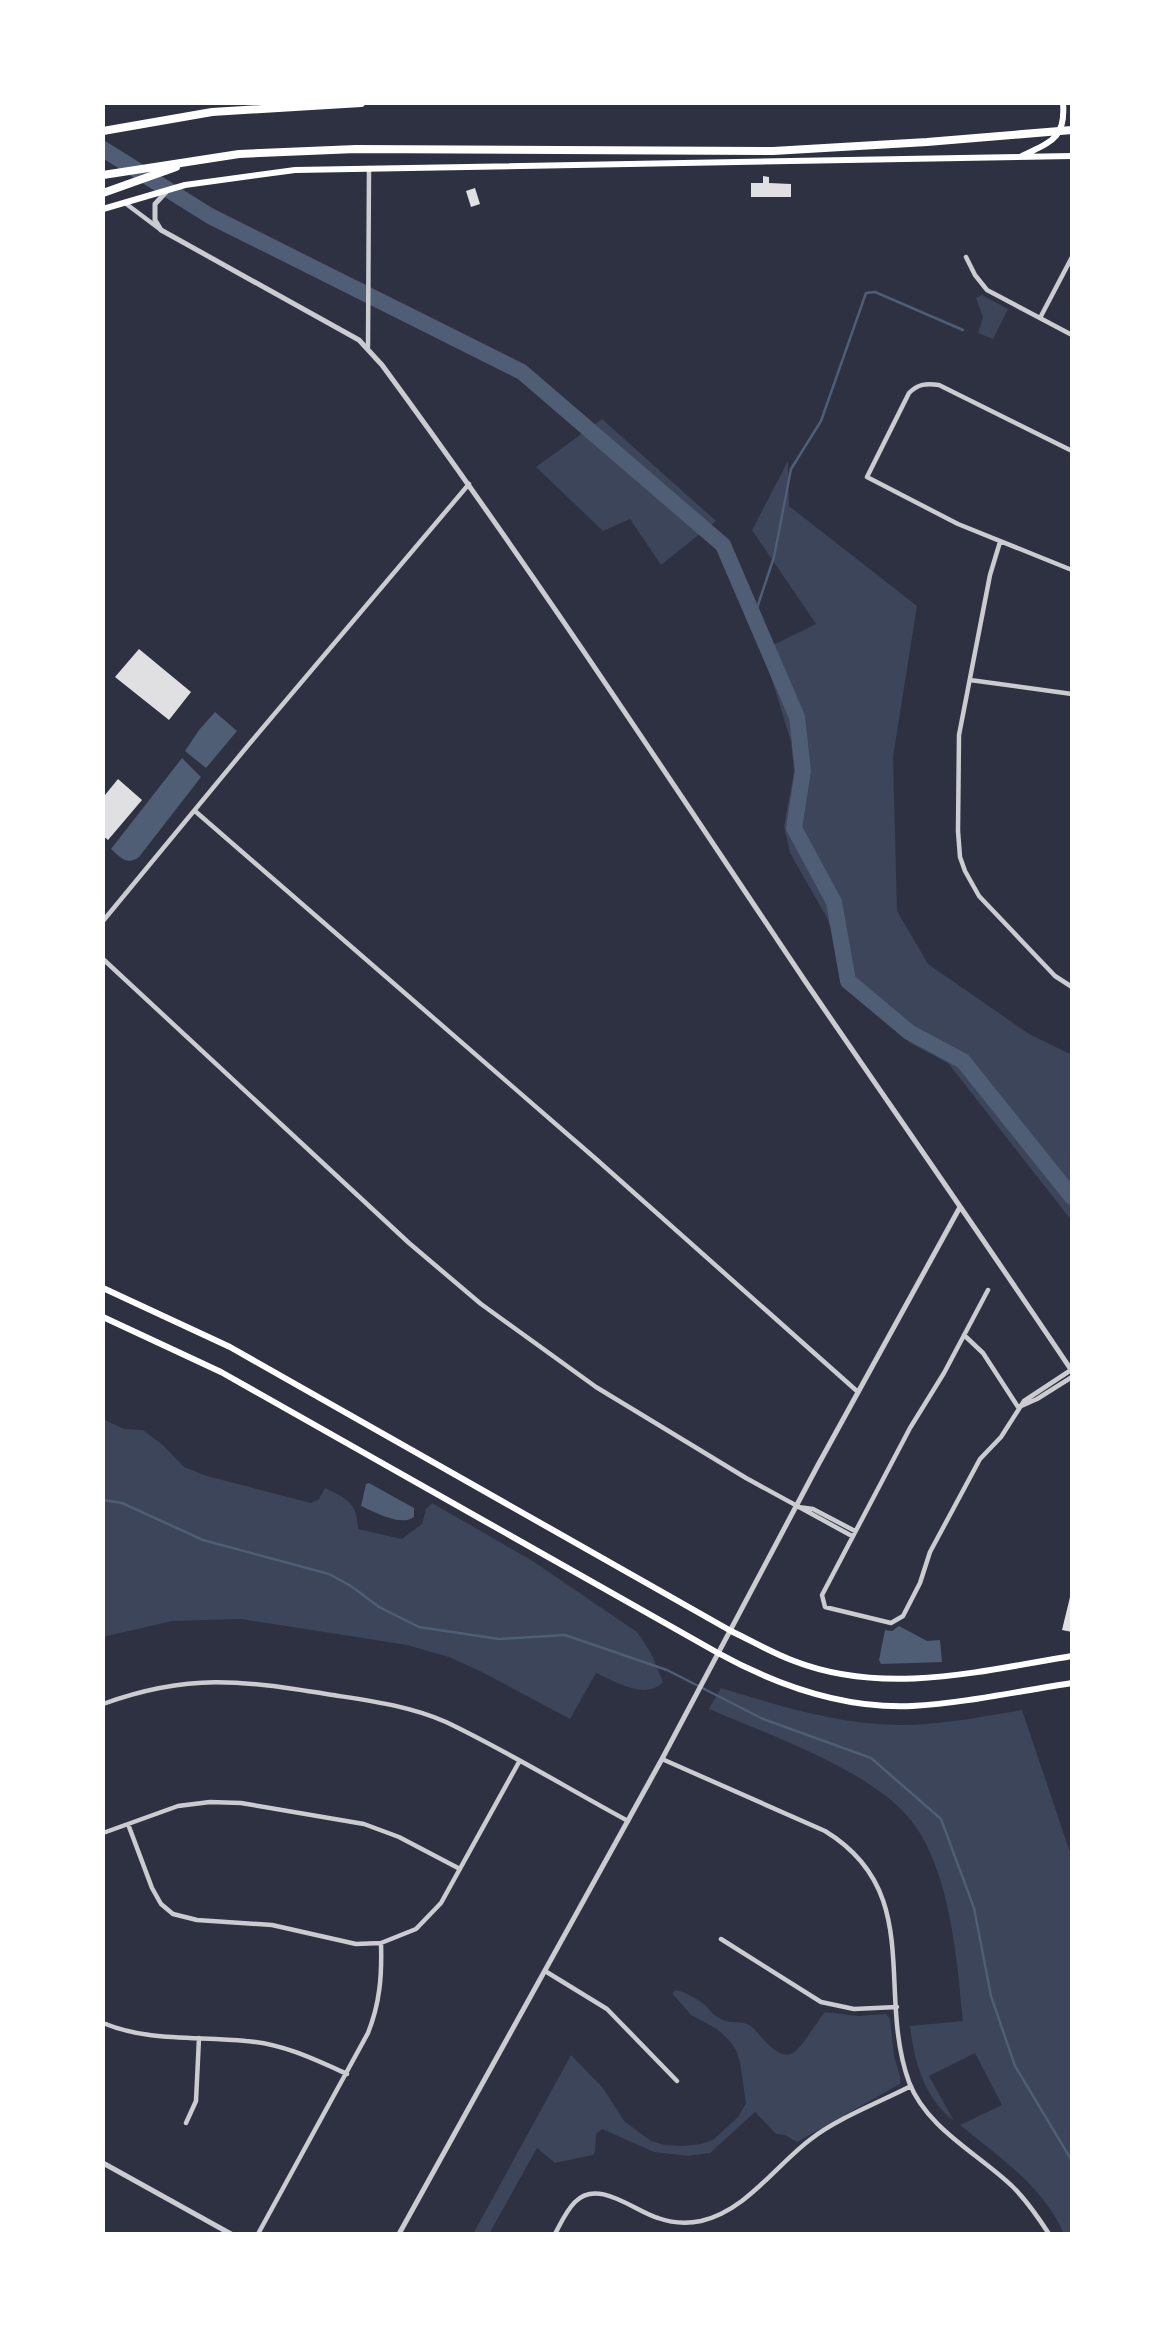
<svg xmlns="http://www.w3.org/2000/svg" width="1175" height="2337" viewBox="0 0 1175 2337" font-family="Cabin,sans-serif">
<rect width="100%" height="100%" fill="#2d3142"/>
<!-- green -->
<path fill="#3c4559" d="M 982,295 L 1008,309 L 993,339 L 978,333 L 983,317 L 976,298 Z
M 602,419 L 716,521 L 661,565 L 630,519 L 603,531 L 536,467 Z
M 788,461 L 789,506 L 917,606 L 893,757 L 897,911 L 928,964 L 1029,1034 L 1072,1055 L 1072,1221 L 948,1063 L 910,1043 L 878,1015 L 850,980 L 827,918 L 790,853 L 784,826 L 794,772 L 791,742 L 763,650 L 816,624 L 752,530 Z
M 103,1419 L 124,1429 L 143,1430 L 164,1446 L 184,1467 L 207,1476 L 311,1503 L 319,1499 L 325,1488 C 347,1499 357,1502 358,1529 L 402,1539 L 422,1524 L 426,1509 L 432,1503 L 531,1560 L 637,1632 L 651,1653 L 663,1682 C 645,1701 615,1681 596,1673 L 570,1719 L 482,1672 L 449,1657 L 407,1645 L 241,1619 L 172,1621 L 103,1637 Z
M 721,1688 C 779,1706 838,1724 899,1725 C 940,1725 981,1717 1022,1710 L 1072,1858 L 1072,2234 L 1064,2234 C 1043,2186 999,2157 960,2125 L 1002,2105 L 975,2053 L 929,2076 L 954,2121 C 924,2098 914,2061 910,2026 L 963,2021 C 957,1959 950,1867 909,1818 C 870,1770 767,1734 709,1709 Z
M 676,1990 C 685,1992 698,1999 705,2005 C 710,2010 714,2016 721,2019 C 732,2025 742,2019 752,2027 C 761,2035 776,2059 791,2054 C 801,2050 817,2021 825,2012 L 858,2016 L 886,2014 L 890,2019 L 894,2056 L 900,2076 L 900,2084 L 797,2142 L 785,2135 L 776,2134 L 755,2112 L 710,2153 L 688,2156 L 654,2152 L 602,2129 L 596,2134 L 595,2152 L 593,2155 L 555,2163 L 537,2148 L 489,2234 L 473,2234 L 571,2055 L 603,2088 L 624,2121 L 651,2141 L 665,2145 L 682,2146 L 701,2144 L 713,2140 L 738,2117 L 746,2103 L 740,2062 L 736,2050 L 729,2040 L 717,2029 L 691,2015 L 672,1993 Z"/>
<!-- water -->
<path fill="#4f5d75" d="M 215,712 L 237,731 L 206,768 L 185,751 L 199,730 Z
M 182,758 L 201,777 L 139,857 C 127,866 120,857 111,849 Z
M 369,1483 L 414,1508 L 414,1517 C 401,1527 375,1512 361,1506 L 366,1484 Z
M 899,1626 L 927,1641 L 940,1640 L 942,1662 L 881,1664 L 879,1660 L 885,1630 L 892,1631 Z"/>
<g fill="none" stroke-linecap="round" stroke-linejoin="round">
<!-- stream -->
<path stroke="#4f5d75" stroke-width="2.5" d="M 755,614 L 774,557 L 791,469 L 821,421 L 866,293 L 875,292 L 963,330
M 103,1500 L 122,1503 L 203,1540 L 329,1574 L 351,1586 L 379,1607 L 419,1627 L 499,1639 L 565,1635 L 667,1670 L 763,1719 L 871,1758 L 941,1819 L 974,1908 L 991,1996 L 1015,2066 L 1072,2161"/>
<!-- river -->
<path stroke="#4f5d75" stroke-width="16" d="M 103,149 L 210,216 L 522,372 L 723,545 L 797,717 L 803,771 L 794,828 L 834,902 L 848,981 L 909,1032 L 963,1061 L 1072,1197"/>
</g>
<!-- building -->
<path fill="#e0e0e3" d="M 763,176 L 769,177 L 769,183 L 791,184 L 791,197 L 751,197 L 751,183 L 763,183 Z
M 475,188 L 480,204 L 471,207 L 466,191 Z
M 139,649 L 191,692 L 169,720 L 115,677 Z
M 118,779 L 142,800 L 108,840 L 103,836 L 103,793 L 105,795 Z
M 1070,1597 L 1072,1597 L 1072,1632 L 1062,1630 Z"/>
<g fill="none" stroke-linecap="round" stroke-linejoin="round">
<!-- minor -->
<path stroke="#caccd0" stroke-width="4.5" d="M 125,203 L 161,230
M 966,257 L 975,275 L 987,290 L 1072,335
M 1040,318 L 1072,257
M 368,347 L 369,168
M 1072,451 L 939,385 C 926,383 918,384 909,393 L 867,477 L 958,524 L 1072,570
M 1000,542 L 990,575 L 959,735 L 958,831 L 960,857 L 965,871 L 979,896 L 1055,976 L 1072,987
M 970,680 L 1072,694
M 195,811 L 596,1159 L 858,1392
M 103,921 L 250,743 L 469,484
M 103,959 L 409,1243 L 481,1304 L 596,1387 L 746,1478 L 852,1536
M 988,1290 L 944,1373 L 910,1428 L 822,1595 L 825,1607 L 891,1623 L 903,1616 L 920,1583 L 930,1552 L 980,1459 L 1001,1437 L 1024,1401 L 1071,1370
M 964,1335 L 983,1353 L 1018,1407
M 1019,1407 L 1037,1399 L 1072,1377
M 798,1507 L 813,1509 L 855,1531
M 103,1704 C 191,1672 243,1681 333,1695 C 371,1701 410,1706 446,1722 C 507,1751 567,1788 628,1821
M 662,1759 L 825,1831 C 925,1892 876,1991 909,2082 C 927,2129 979,2154 1013,2187 C 1027,2201 1038,2217 1049,2234
M 128,1824 L 152,1888 L 161,1904 L 173,1914 L 197,1920 L 272,1925 L 356,1944 L 381,1943 L 416,1929 L 441,1903 L 519,1762
M 103,1833 L 178,1806 L 210,1802 L 241,1803 L 364,1824 L 399,1837 L 460,1869
M 721,1939 L 821,2002 L 854,2009 L 897,2007
M 545,1971 L 607,2009 L 677,2081
M 103,2023 C 148,2042 198,2036 246,2041 C 283,2044 314,2059 347,2074
M 186,2123 L 196,2101 L 199,2038
M 258,2234 L 368,2033 C 380,2003 382,1975 381,1943
M 555,2234 C 561,2223 566,2211 575,2202 C 598,2178 634,2211 658,2218 C 672,2223 687,2224 701,2221 C 747,2210 775,2166 811,2139 C 838,2118 880,2102 911,2086"/>
<!-- tertiary -->
<path stroke="#caccd0" stroke-width="5" d="M 167,191 L 155,204 L 155,220 L 161,230 L 359,340 L 382,365 C 530,566 666,774 805,981 C 894,1111 984,1240 1072,1371
M 103,2163 L 231,2234
M 399,2234 L 662,1759 L 818,1465 L 960,1207"/>
<!-- secondary -->
<path stroke="#fff" stroke-width="6" d="M 1022,156 C 1050,142 1066,139 1063,103
M 103,209 L 185,185 L 295,170 L 1072,156
M 103,1288 L 230,1347 L 731,1631 C 752,1641 772,1653 794,1661 C 884,1696 981,1671 1072,1656
M 103,1317 L 221,1372 L 718,1653 C 778,1686 844,1709 912,1706 C 965,1703 1019,1691 1072,1683"/>
<!-- motorway -->
<path stroke="#fff" stroke-width="8" d="M 103,131 L 212,112 L 361,103
M 103,175 L 239,154 L 356,149 L 773,151 L 927,142 L 1072,130
M 103,193 L 176,167"/>
</g>
<!-- border -->
<rect width="1175" height="2337" fill="none" stroke="#ffffff" stroke-width="210"/>
</svg>
